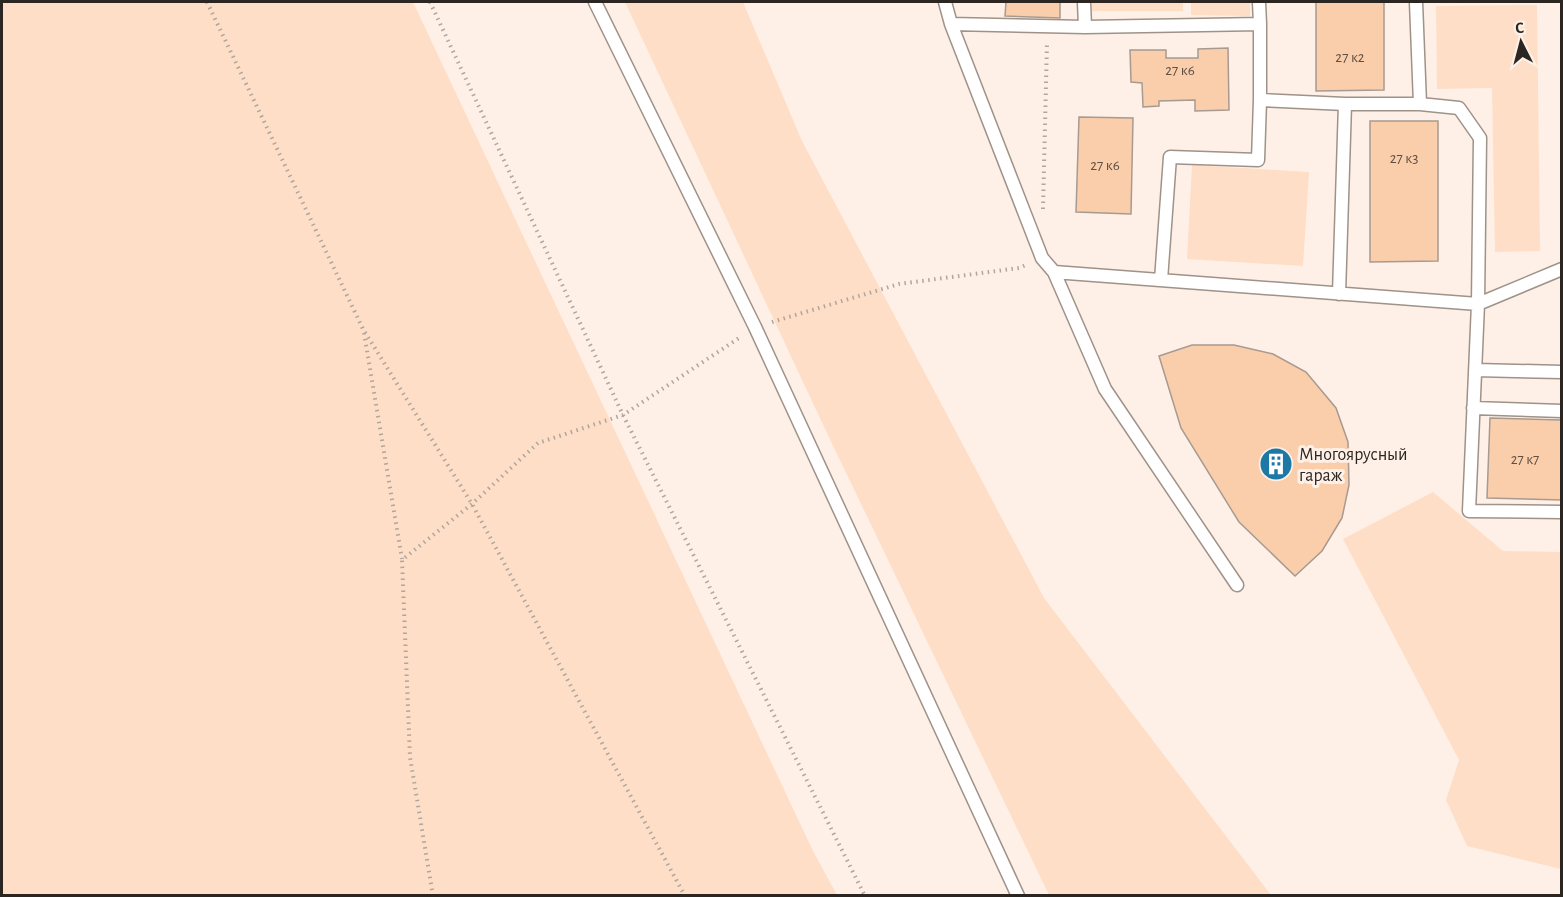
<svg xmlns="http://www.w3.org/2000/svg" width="1563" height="897" viewBox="0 0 1563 897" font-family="'Alegreya Sans',sans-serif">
<rect width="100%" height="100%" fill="#fef0e6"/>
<!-- green -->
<path fill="#fedec6" d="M 2,2 L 413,2 L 813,851 L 837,895 L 2,895 Z
M 625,2 L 743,2 L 802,141 L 1044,598 L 1271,895 L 1049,895 L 825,429 Z
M 1092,2 L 1183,2 L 1183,11 L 1092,11 Z
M 1191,2 L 1250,2 L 1250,16 L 1191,15 Z
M 1537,5 L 1540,251 L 1495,252 L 1492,88 L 1437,89 L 1436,6 Z
M 1192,165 L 1309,172 L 1303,266 L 1187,259 Z
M 1433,492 L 1503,551 L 1561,552 L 1561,869 L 1467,846 L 1446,800 L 1459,760 L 1343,539 Z"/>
<!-- building -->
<path fill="#facdab" stroke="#a79a91" stroke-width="1.5" d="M 1006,2 L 1060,2 L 1060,18 L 1005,16 Z
M 1316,2 L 1384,2 L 1384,90 L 1316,91 Z
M 1228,48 L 1229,110 L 1195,111 L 1195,100 L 1159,101 L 1159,106 L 1143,107 L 1142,83 L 1131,82 L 1130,50 L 1166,50 L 1166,58 L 1198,58 L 1198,49 Z
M 1079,117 L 1133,118 L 1131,214 L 1076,212 Z
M 1370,121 L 1438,121 L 1438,261 L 1370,262 Z
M 1192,345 L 1234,345 L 1273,354 L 1306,372 L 1336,408 L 1348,442 L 1349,485 L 1342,518 L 1322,551 L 1295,576 L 1239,522 L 1181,428 L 1159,356 Z
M 1490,418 L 1562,420 L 1562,500 L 1487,498 Z"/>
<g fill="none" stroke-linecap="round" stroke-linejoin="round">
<defs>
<path id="lane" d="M 595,2 L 755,327 L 1018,896
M 945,2 L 951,24 L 1042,258 L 1054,272 L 1478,304 L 1562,269
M 1259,2 L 1260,24
M 1416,2 L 1420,104 L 1459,108 L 1480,138 L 1478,304 L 1469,511 L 1562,512
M 951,24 L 1085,27 L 1084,2
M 1085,27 L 1260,24 L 1260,100 L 1345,104 L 1420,104
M 1054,272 L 1105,389 L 1237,585
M 1161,280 L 1170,157 L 1258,160 L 1260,100
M 1339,294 L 1345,104
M 1475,370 L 1562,372
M 1473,408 L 1562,411"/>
</defs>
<!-- lane casing -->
<use href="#lane" stroke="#9e9289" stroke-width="15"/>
<!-- path -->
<path stroke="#b0a69e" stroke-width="4" stroke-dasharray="1.5 4.5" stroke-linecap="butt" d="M 207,2 L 363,329 L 472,504 L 685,896
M 430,2 L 623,415 L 865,896
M 1043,209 L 1047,42
M 772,322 L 899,284 L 1019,268 L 1028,264
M 364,333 L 402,559
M 433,896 L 410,757 L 402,560 L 472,504 L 538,443 L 623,415 L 742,336"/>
<!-- lane -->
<use href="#lane" stroke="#fff" stroke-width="12"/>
</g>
<!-- icons -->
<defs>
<symbol id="building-disc" viewBox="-11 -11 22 22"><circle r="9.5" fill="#1d78a6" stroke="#fef0e6"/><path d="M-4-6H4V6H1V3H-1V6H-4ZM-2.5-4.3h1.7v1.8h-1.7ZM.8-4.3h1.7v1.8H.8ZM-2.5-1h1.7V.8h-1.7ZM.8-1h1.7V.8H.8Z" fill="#fff"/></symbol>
</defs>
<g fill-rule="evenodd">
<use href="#building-disc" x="1257" y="445" width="38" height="38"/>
</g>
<g text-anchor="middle" stroke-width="6" stroke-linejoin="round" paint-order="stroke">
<!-- number labels -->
<g font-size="15" fill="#5f5044">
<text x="1350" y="62">27 к2</text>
<text x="1180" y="75">27 к6</text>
<text x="1404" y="163">27 к3</text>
<text x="1105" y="170">27 к6</text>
<text x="1525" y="464">27 к7</text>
</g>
<!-- poi labels -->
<g font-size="18" fill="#2b2622" stroke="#fef0e6" text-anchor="start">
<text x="1299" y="460">Многоярусный<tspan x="1299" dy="21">гараж</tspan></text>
</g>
</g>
<!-- border -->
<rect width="1563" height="897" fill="none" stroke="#2b2622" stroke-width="6"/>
<!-- north arrow -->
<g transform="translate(1521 42) rotate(354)" stroke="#fef0e6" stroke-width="4.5" paint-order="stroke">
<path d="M0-4.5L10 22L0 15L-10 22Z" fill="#2b2622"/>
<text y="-9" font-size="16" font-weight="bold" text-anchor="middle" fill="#2b2622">С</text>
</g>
</svg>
